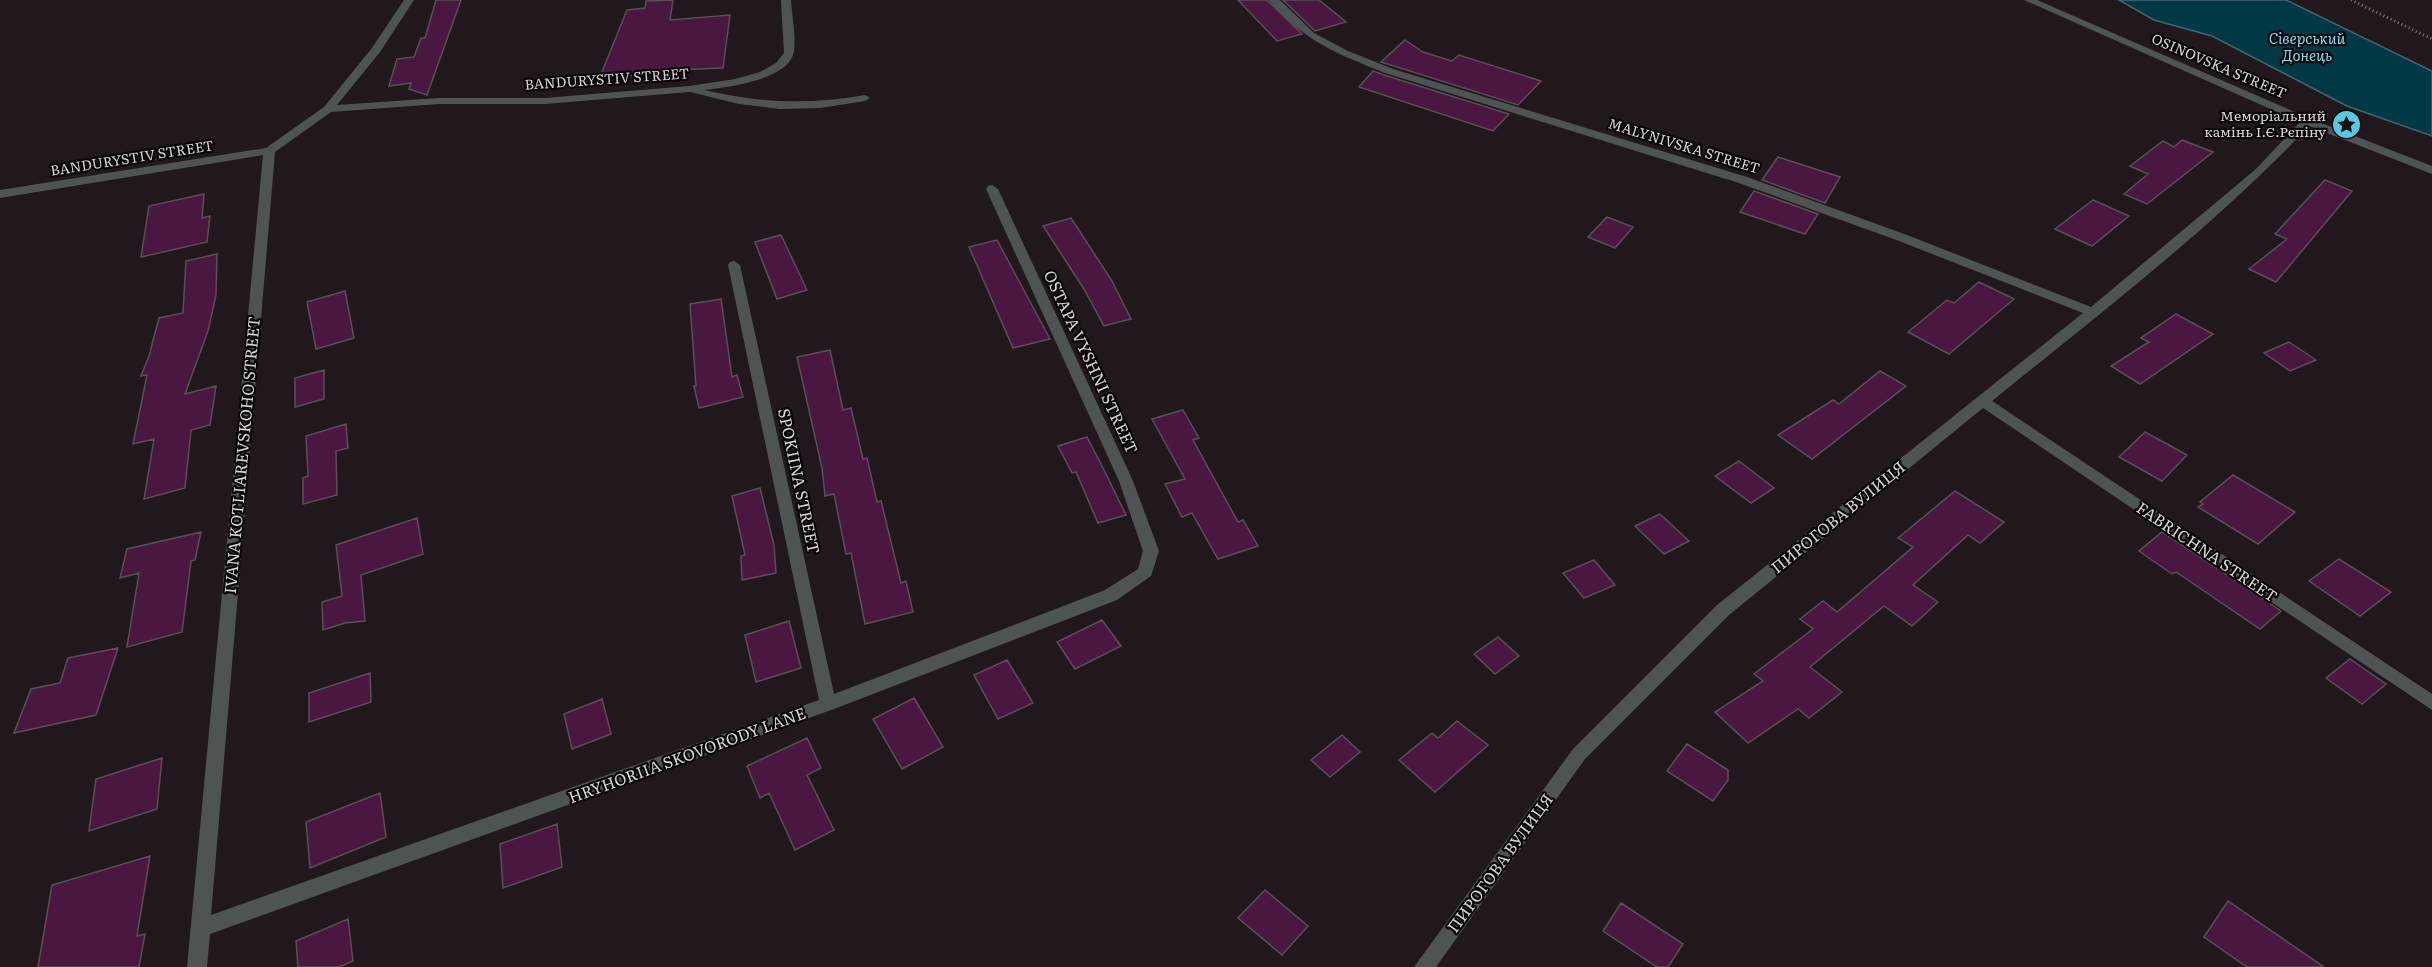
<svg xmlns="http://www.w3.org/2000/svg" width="2432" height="967" viewBox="0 0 2432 967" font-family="Literata,serif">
<rect width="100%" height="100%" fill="#21181e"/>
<!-- water -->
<path fill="#003944" stroke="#406770" stroke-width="1.5" d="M 2119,0 L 2286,0 L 2432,71 L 2432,136 L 2347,106 L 2212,36 L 2154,20 Z"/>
<!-- building -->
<path fill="#4a1740" stroke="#594f56" stroke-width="1.5" d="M 436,0 L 461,0 L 427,95 L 409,89 L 411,83 L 389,86 L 397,59 L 414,57 L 421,38 L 425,38 Z
M 673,0 L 670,20 L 730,15 L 723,68 L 647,71 L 646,75 L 600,77 L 627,10 L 645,8 L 646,1 Z
M 1238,0 L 1267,0 L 1302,34 L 1277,41 Z
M 1283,0 L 1319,0 L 1346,22 L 1315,31 Z
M 1405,40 L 1423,52 L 1452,61 L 1459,55 L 1541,81 L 1518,105 L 1381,62 Z
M 1373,71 L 1384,75 L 1509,114 L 1493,131 L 1359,87 Z
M 2182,140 L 2213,152 L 2147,204 L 2124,194 L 2148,174 L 2130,166 L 2163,141 L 2174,147 Z
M 1778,157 L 1840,177 L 1825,203 L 1762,180 Z
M 2325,180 L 2352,191 L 2276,282 L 2249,269 L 2287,239 L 2275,234 Z
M 1754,191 L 1818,214 L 1805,234 L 1740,212 Z
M 204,194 L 202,218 L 210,216 L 207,242 L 141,257 L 149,206 Z
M 2093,200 L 2129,216 L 2092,246 L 2055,229 Z
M 1607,217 L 1633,227 L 1615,248 L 1588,237 Z
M 1071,218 L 1112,281 L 1131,319 L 1104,326 L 1084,289 L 1043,226 Z
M 781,235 L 807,290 L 777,299 L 755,242 Z
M 997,240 L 1050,339 L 1013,348 L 969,247 Z
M 217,254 L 216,295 L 208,331 L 185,394 L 216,386 L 210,425 L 191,430 L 185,488 L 144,499 L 154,439 L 133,444 L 147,375 L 141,376 L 149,356 L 159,318 L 183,313 L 186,261 Z
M 1979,282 L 2014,299 L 1949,354 L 1908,332 L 1947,300 L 1954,303 Z
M 345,291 L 354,338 L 316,349 L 307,302 Z
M 721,299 L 732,377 L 737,375 L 743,397 L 699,408 L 694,386 L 696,386 L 690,304 Z
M 2176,314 L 2213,334 L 2140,384 L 2111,366 L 2149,342 L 2141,338 Z
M 2289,342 L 2316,360 L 2290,371 L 2264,353 Z
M 830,350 L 843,410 L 851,408 L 863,459 L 867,458 L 877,502 L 881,501 L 901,583 L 906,581 L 913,612 L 865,624 L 851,553 L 846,554 L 834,494 L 825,496 L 822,468 L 797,357 Z
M 324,370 L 324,399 L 295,407 L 295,378 Z
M 1880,371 L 1906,386 L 1812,459 L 1778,435 L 1833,400 L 1839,404 Z
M 1183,410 L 1199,438 L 1193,440 L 1238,522 L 1243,520 L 1258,546 L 1218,559 L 1192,513 L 1182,517 L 1165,484 L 1185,479 L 1152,419 Z
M 346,424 L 348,448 L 336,451 L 337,495 L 303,504 L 303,478 L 308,476 L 306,436 Z
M 2145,432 L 2187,455 L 2162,481 L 2119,457 Z
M 1087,437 L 1103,468 L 1126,515 L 1098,523 L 1076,472 L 1072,473 L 1058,446 Z
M 1739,461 L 1774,488 L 1751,503 L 1715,476 Z
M 2233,475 L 2295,512 L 2258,544 L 2198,507 L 2203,504 L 2200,502 Z
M 760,488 L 774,545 L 776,573 L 742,580 L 741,556 L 745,555 L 732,496 Z
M 1955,491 L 2004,522 L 1980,543 L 1968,535 L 1913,585 L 1938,602 L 1912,626 L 1884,606 L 1810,667 L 1842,692 L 1809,718 L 1798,709 L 1748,743 L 1715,712 L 1763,681 L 1754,674 L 1813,629 L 1800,619 L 1823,601 L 1837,612 L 1913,547 L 1898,538 Z
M 1660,514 L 1689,541 L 1664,554 L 1635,526 Z
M 417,518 L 423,554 L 361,575 L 365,621 L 345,623 L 323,630 L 322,602 L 342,596 L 336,545 Z
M 201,532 L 195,560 L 191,561 L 182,632 L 127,647 L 139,573 L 120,578 L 127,549 Z
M 2162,532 L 2281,611 L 2260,629 L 2176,572 L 2172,574 L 2139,551 Z
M 2339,559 L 2391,592 L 2360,616 L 2309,581 Z
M 1594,560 L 1615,585 L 1584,598 L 1563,573 Z
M 1102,620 L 1121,646 L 1075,669 L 1057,642 Z
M 789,621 L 801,668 L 756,682 L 745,635 Z
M 1498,637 L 1519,656 L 1495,674 L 1474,654 Z
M 118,648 L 96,715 L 14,733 L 31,689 L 60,683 L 68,658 Z
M 2350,659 L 2386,684 L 2362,704 L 2326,678 Z
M 1007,660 L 1033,703 L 998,719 L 974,675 Z
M 370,673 L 371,702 L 309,722 L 309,693 Z
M 914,698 L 943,747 L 902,769 L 873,719 Z
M 602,699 L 611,734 L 572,749 L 564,714 Z
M 1457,721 L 1488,745 L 1435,792 L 1399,760 L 1432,733 L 1438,738 Z
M 1342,735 L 1360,752 L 1330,777 L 1311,760 Z
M 807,738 L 821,768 L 807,775 L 834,830 L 795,850 L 769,793 L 760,798 L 747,766 Z
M 1687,744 L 1728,770 L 1728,780 L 1713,801 L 1667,771 Z
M 162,758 L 157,809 L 89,831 L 96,779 Z
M 380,793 L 386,837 L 310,868 L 306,822 Z
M 557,824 L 562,867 L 503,888 L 500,844 Z
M 150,856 L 137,936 L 145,934 L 139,967 L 38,967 L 52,885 Z
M 1265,890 L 1308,926 L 1282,955 L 1238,918 Z
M 2228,901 L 2324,967 L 2247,967 L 2204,937 Z
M 1621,903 L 1683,944 L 1668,967 L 1657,967 L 1603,931 Z
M 348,919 L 353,961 L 339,967 L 298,967 L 296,941 Z"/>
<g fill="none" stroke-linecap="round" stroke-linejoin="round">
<!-- path -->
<path stroke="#837b80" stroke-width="3" stroke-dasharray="1 3" stroke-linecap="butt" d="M 2351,0 L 2432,39"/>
<!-- minor -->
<path fill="#4e5455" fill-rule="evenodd" d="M 404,0 L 414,0 L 380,52 L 337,105 L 439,98 L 545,98 L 689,86 L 735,79 L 760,72 L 776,63 L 784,53 L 781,0 L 791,0 C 792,16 796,36 794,51 C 790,80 727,87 704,90 C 759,103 810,105 865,95 L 870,98 L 865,101 L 820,108 L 780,109 L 739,104 L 690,92 L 545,104 L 439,104 L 331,112 L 275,152 L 211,915 L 819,700 L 728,265 L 730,262 L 734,261 L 740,265 L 834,694 L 1105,590 L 1138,569 L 1143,551 L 1119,481 L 986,189 L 988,186 L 992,185 L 998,189 L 1133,481 L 1159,551 L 1151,576 L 1117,600 L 834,709 L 210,934 L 207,967 L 187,967 L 263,155 L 0,198 L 0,190 L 266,148 L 324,107 L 372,48 Z
M 1269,0 L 1280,0 L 1314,33 L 1348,51 L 1393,69 L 1747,177 L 1907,235 L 2091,307 L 2256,169 L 2300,122 L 2024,0 L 2037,0 L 2311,119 L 2432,166 L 2432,174 L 2309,126 C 2215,226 2099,314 1992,401 L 2432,694 L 2432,710 L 1983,408 L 1729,615 L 1585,759 L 1436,967 L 1414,967 L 1573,749 L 1717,605 L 2083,313 L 1899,241 L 1739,183 L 1385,73 C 1338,54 1303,41 1269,0 Z"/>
</g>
<!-- icons -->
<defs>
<symbol id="sight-disc" viewBox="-11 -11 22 22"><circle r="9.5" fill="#58c9e3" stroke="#080507"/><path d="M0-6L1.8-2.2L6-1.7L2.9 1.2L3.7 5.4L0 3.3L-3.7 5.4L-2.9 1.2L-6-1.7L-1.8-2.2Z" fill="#111"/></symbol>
</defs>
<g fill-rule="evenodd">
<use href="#sight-disc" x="2330" y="108" width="33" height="33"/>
</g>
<g text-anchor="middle" stroke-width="4.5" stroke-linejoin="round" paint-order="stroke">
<!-- far-street labels -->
<g font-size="14" fill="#d7d1d5" stroke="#080507">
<text transform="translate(2219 66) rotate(23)" y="5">OSINOVSKA STREET</text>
<text transform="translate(607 79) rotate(-4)" y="5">BANDURYSTIV STREET</text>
<text transform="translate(1684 146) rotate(17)" y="5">MALYNIVSKA STREET</text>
<text transform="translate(132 158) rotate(-9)" y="5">BANDURYSTIV STREET</text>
</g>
<!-- far-poi labels -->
<g font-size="14" fill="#d7d1d5" stroke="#080507" text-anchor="end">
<text x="2326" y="121">Меморіальний<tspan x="2326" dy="16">камінь І.Є.Рєпіну</tspan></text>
</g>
<!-- far-water labels -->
<g font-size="15" font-style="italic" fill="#78ddf6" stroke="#080507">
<text x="2307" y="44">Сіверський<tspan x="2307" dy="17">Донець</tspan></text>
</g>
<!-- street labels -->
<g font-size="16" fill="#d7d1d5" stroke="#080507">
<text transform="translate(1091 362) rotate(65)" y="6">OSTAPA VYSHNI STREET</text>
<text transform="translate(242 455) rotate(-85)" y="6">IVANA KOTLIAREVSKOHO STREET</text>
<text transform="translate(799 481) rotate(78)" y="6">SPOKIINA STREET</text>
<text transform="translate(1838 517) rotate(-39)" y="6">ПИРОГОВА ВУЛИЦЯ</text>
<text transform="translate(2207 552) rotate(34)" y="6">FABRICHNA STREET</text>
<text transform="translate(687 755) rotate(-20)" y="6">HRYHORIIA SKOVORODY LANE</text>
<text transform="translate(1500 863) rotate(-54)" y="6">ПИРОГОВА ВУЛИЦЯ</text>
</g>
</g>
</svg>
